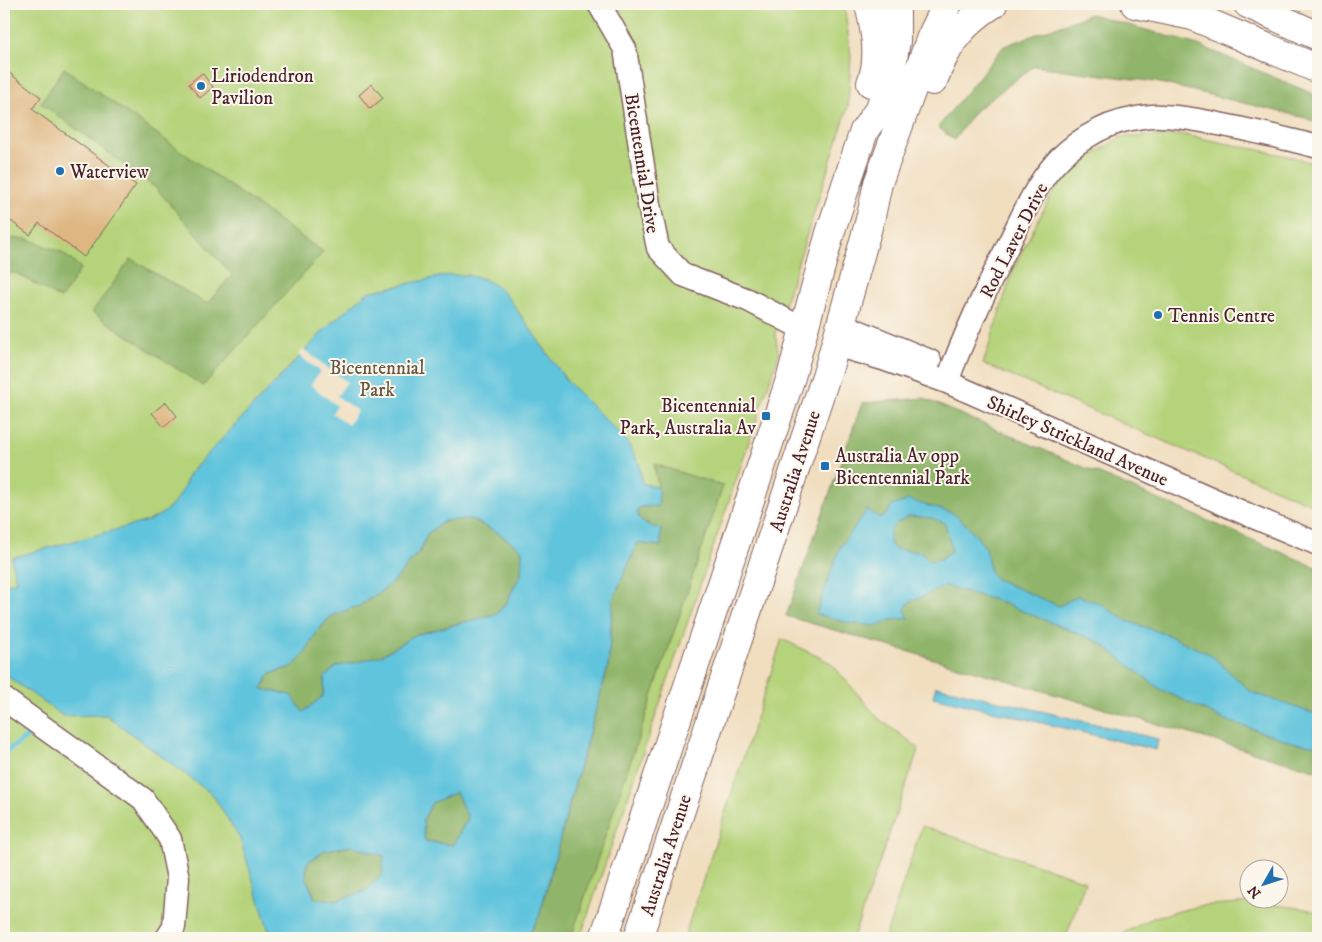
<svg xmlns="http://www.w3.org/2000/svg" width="1322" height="942" viewBox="0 0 1322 942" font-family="'IM FELL DW Pica',serif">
<rect width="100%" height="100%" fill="#fbf7ec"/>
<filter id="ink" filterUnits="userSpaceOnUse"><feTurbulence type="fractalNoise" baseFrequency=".02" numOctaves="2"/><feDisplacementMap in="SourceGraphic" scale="10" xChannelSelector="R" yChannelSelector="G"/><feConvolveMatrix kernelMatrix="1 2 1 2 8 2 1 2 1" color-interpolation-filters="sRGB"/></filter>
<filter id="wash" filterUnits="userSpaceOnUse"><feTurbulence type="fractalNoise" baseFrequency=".0096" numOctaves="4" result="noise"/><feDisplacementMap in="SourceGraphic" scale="20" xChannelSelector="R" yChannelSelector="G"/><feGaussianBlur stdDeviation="1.12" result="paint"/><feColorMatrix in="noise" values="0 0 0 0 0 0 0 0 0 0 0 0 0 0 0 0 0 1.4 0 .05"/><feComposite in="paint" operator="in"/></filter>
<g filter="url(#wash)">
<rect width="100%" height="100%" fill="#f0debf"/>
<!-- green -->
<path fill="#b5d37a" stroke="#807952" d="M 4,4 L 844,4 L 851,56 L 848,107 L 775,334 L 779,354 L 580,938 L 4,938 Z
M 1185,135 L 1293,157 L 1318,165 L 1318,507 L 983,364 L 1014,267 L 1057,184 L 1096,153 L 1121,137 Z
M 782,639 L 831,663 L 879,719 L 919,748 L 853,938 L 684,938 Z
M 922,826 L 1085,881 L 1066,938 L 885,938 Z
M 1252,902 L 1305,909 L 1318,912 L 1318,938 L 1114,938 L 1155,917 L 1199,906 Z"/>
<!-- forest -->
<path fill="#90b56a" stroke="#6d6a4a" d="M 1091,14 L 1198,45 L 1318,96 L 1318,124 L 1306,118 L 1156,82 L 1034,66 L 975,111 L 954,140 L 938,127 L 1004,46 Z
M 64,68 L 323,252 L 203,386 L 92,312 L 131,259 L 207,304 L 232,275 L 156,188 L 41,103 Z
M 4,238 L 27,239 L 61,252 L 81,268 L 61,299 L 16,273 L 4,274 Z
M 923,398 L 1318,568 L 1318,771 L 786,616 L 862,403 Z
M 654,464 L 723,486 L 571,938 L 527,938 L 539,917 L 575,783 L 608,667 L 613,599 L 638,542 L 661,546 C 658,540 655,532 651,527 C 646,520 635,522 638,509 L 642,507 L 659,506 L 658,487 Z
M 471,519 L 500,534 L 523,550 L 521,575 L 515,585 L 507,602 L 496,614 L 415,635 L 383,655 L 354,663 L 337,666 L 325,677 L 323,696 L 302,713 L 290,695 L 261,689 L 269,675 L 278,671 L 292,667 L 304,655 L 317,632 L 330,617 L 349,609 L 359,606 L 383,590 L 397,578 L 421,550 L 427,534 L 445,521 Z
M 456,792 L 468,818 L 453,845 L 425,841 L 423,820 L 432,803 Z
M 353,846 L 384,856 L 383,875 L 365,891 L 335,901 L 315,899 L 306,877 L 307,863 L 325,850 Z"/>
<!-- water -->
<path fill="#60c4dd" stroke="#557284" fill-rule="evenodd" d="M 449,275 L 467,275 L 484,279 L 496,286 L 508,297 L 566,380 L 626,440 L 640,465 L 642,483 L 658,487 L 659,506 L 642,507 L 638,509 C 635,523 651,526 661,529 L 661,546 L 638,543 L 613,599 L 608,667 L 575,783 L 539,917 L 527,938 L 271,938 L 240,839 L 213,795 L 106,715 L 63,716 L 4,674 L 4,585 L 16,581 L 11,558 L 148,521 C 172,510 180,499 189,474 L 330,324 L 368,292 ZM 471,519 L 500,534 L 522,550 L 521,575 L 515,585 L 507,602 L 496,614 L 415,635 L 382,655 L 354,663 L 337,666 L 325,677 L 323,696 L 303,712 L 291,695 L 262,689 L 269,675 L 278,671 L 292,667 L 304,655 L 317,632 L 330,617 L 349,609 L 359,606 L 383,590 L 397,578 L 421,549 L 427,534 L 444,521 ZM 456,792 L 468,818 L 453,845 L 425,841 L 423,820 L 432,803 ZM 353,846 L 384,856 L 382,875 L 365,891 L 335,901 L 315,899 L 306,877 L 307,863 L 325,850 Z
M 909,500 L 953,513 L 969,527 L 986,548 L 990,572 L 996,579 L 1059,606 L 1078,596 L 1099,603 L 1127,621 L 1168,635 L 1211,655 L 1251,692 L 1318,715 L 1318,746 L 1296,743 L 1225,720 L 1160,689 L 1099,642 L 995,600 L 945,586 L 910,602 L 905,609 L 909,618 L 891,620 L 877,626 L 849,623 L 816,614 L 840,547 L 867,510 L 881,518 L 889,512 L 891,506 ZM 910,516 L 932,518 L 945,523 L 952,550 L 941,559 L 929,561 L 921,552 L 895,549 L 890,544 L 890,530 L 898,522 Z
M 936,686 L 1158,739 L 1156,750 L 933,697 Z"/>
<!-- pier -->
<path fill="#f0debf" d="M 303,349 L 347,382 L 337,396 L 357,411 L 348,425 L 332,413 L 337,406 L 311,385 L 320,371 L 298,355 Z"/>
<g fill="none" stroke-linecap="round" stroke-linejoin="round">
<!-- stream -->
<path stroke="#60c4dd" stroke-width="5.5" d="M 4,753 L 30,735"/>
</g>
<g id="blocks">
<!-- building -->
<path fill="#deb681" d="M 4,69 L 41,97 L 32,109 L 136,185 L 84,257 L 39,223 L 30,235 L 4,216 Z
M 202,73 L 213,87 L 200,98 L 189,84 Z
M 372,84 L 383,98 L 370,109 L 359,95 Z
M 166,402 L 177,416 L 164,427 L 152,413 Z"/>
</g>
</g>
<g filter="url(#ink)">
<use href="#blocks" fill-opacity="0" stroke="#84625f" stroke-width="1"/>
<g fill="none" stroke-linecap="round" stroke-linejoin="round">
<defs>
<path id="minor" d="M 599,4 L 625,49 L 649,205 L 658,248 L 683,275 L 748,300 L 805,330
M 841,324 L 930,361
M 835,345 L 883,359 L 947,382 L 1251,516 L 1318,544
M 947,382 C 965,332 989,284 1012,237 C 1024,213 1035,187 1052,167 C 1071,144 1102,124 1132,119 C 1141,117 1152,115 1162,116 C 1192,117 1222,125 1252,131 C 1274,136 1296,141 1318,147
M 4,699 L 143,799 L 170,839 L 178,878 L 174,927 L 167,938"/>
<path id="major" d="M 869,4 C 875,30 881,58 871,83
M 1135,4 L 1188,15
M 933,81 C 947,45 960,25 993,4
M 604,938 L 791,377 L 830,233 L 864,131 L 880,108 L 890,77 L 896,41 L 896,4
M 638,938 L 829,367 L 871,216 L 878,183 L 931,37 L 947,4"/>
<path id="highway" d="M 1164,4 L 1318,69
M 1248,4 L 1318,36"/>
</defs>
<!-- minor casing -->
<use href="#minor" stroke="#84625f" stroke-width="25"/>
<!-- major casing -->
<use href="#major" stroke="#84625f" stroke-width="30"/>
<!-- highway casing -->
<use href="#highway" stroke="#84625f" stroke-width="30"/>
<!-- minor -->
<use href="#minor" stroke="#fff" stroke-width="22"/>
<!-- major -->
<use href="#major" stroke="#fff" stroke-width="28"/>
<!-- highway -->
<use href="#highway" stroke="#fff" stroke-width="28"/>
</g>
</g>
<!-- markers -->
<g fill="#1f6fb2" stroke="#fbf7ec" stroke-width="2">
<circle cx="201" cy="86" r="5"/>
<circle cx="60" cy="171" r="5"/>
<circle cx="1158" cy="315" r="5"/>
<rect x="761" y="411" width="10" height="10" rx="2.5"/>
<rect x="820" y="461" width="10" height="10" rx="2.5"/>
</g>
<g text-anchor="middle" stroke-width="4" stroke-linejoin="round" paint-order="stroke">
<!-- poi labels -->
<g font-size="19" fill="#4a1f2b" stroke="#fbf7ec" text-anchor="start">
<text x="211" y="82">Liriodendron<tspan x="211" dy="22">Pavilion</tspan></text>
<text x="70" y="178">Waterview</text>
<text x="1168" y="322">Tennis Centre</text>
<text x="756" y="412" text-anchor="end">Bicentennial<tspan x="756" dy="22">Park, Australia Av</tspan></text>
<text x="835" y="462">Australia Av opp<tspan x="835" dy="22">Bicentennial Park</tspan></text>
</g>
<!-- street labels -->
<g font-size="19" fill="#4a1f2b" stroke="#fbf7ec">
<text transform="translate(643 163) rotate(81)" y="7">Bicentennial Drive</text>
<text transform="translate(1013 240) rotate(-63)" y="7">Rod Laver Drive</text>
<text transform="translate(1078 440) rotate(24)" y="7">Shirley Strickland Avenue</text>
<text transform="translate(794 471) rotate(-72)" y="7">Australia Avenue</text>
<text transform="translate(665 855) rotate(-72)" y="7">Australia Avenue</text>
</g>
<!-- park labels -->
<g font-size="19" fill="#6a5543" stroke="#fbf7ec">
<text x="377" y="374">Bicentennial<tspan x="377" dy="22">Park</tspan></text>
</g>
</g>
<!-- margin -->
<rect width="1322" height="942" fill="none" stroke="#fbf7ec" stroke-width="20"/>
<!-- north arrow -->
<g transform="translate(1264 884) rotate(231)"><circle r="24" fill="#fbf7ec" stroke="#b4a19f"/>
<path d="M0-4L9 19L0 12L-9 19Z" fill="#1f6fb2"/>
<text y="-8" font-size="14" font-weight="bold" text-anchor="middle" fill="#4a1f2b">N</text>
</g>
</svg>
